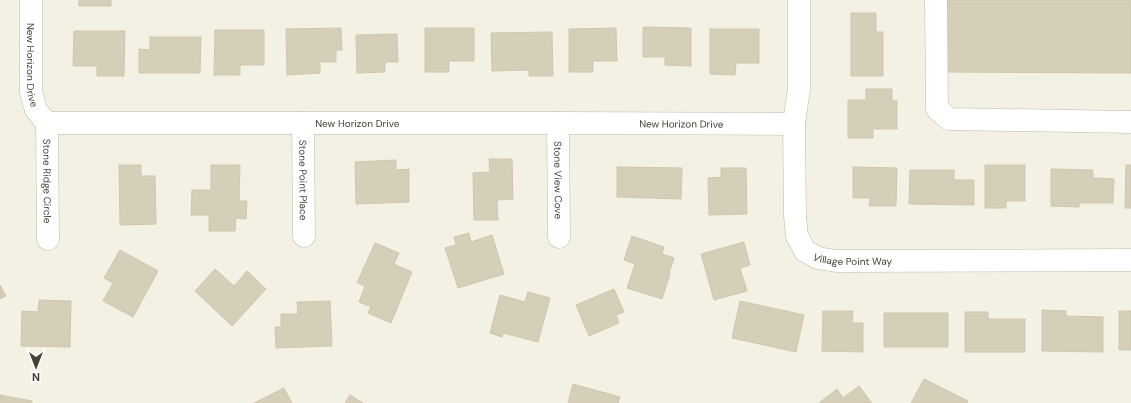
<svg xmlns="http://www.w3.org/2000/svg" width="1131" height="403" viewBox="0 0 1131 403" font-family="'DM Sans',sans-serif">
<rect width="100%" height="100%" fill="#f3f0e4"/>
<!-- building -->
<path fill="#d5ceb9" stroke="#d0c7ac" d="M 79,0 L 111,0 L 111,6 L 79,6 Z
M 946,0 L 1131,0 L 1131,73 L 946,72 Z
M 851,13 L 876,13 L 876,32 L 883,32 L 883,76 L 851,76 Z
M 643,27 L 691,28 L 691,66 L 665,65 L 665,57 L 643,57 Z
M 341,28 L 342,50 L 336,50 L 336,62 L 320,62 L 320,73 L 287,75 L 286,29 Z
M 425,28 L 474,28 L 474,61 L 449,61 L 449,72 L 425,72 Z
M 616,28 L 617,61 L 593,61 L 593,72 L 569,72 L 569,29 Z
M 710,29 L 759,29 L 759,63 L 736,63 L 735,75 L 710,74 Z
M 215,30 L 264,30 L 264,65 L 240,65 L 240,75 L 214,75 Z
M 74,31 L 125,31 L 124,76 L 97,76 L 97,66 L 73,66 Z
M 552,32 L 553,76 L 529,76 L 529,70 L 492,71 L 491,33 Z
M 397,34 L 398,62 L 385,62 L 385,72 L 357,73 L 356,35 Z
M 150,37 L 201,37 L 200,73 L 139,73 L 139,49 L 150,50 Z
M 866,89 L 892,89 L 892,101 L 897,101 L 897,129 L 873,129 L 873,138 L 848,138 L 848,100 L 866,100 Z
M 489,159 L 512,159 L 513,199 L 497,200 L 498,220 L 474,220 L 473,173 L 490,172 Z
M 396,160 L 396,170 L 409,169 L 409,202 L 356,204 L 355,162 Z
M 119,165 L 141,165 L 141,176 L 155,176 L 156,224 L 120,225 Z
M 211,165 L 240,165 L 239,201 L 247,201 L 246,219 L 236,218 L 235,231 L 209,231 L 209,215 L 191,215 L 192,190 L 211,190 Z
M 985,165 L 1025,165 L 1025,201 L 1006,201 L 1006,208 L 985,208 Z
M 1126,165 L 1131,165 L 1131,208 L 1125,208 Z
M 617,167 L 682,168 L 681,199 L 617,197 Z
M 853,167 L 897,168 L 896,206 L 869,206 L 870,198 L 853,198 Z
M 721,168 L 746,168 L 747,214 L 709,215 L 708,178 L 721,177 Z
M 1051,169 L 1093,170 L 1093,178 L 1114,179 L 1113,203 L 1079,203 L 1079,207 L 1051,206 Z
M 910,170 L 954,170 L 954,180 L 974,180 L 974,205 L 909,204 Z
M 469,233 L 471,242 L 492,235 L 504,274 L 458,288 L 445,248 L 456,245 L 454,237 Z
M 632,236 L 664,247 L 662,254 L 674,258 L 669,273 L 670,274 L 662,299 L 627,288 L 635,264 L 624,260 Z
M 744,242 L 750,265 L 740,268 L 747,291 L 714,300 L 701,254 Z
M 375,243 L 399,253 L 394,264 L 412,272 L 391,323 L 368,313 L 371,307 L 359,302 L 365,286 L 357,283 Z
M 120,250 L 158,271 L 133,317 L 103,301 L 113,283 L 104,278 Z
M 215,269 L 234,286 L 247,271 L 266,289 L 232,326 L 195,291 Z
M 0,285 L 6,296 L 0,299 Z
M 614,289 L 624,312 L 616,315 L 619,323 L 589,336 L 576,305 Z
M 528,292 L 550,298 L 538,342 L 503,333 L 502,337 L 490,333 L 500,295 L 525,302 Z
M 39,300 L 71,301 L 70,347 L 21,346 L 22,311 L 38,312 Z
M 330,301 L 332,346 L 276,348 L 275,327 L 281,327 L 281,314 L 298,314 L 297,302 Z
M 740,301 L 804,315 L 796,352 L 732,338 Z
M 1042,310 L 1066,311 L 1066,316 L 1103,317 L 1103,352 L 1042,351 Z
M 823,311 L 853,311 L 852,323 L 863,323 L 863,352 L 822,351 Z
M 1119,311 L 1131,311 L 1131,350 L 1119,350 Z
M 965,312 L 988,312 L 988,319 L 1025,319 L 1025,352 L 965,352 Z
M 884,313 L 948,313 L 948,347 L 884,347 Z
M 924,379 L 968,401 L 967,403 L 911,403 Z
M 573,384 L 620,397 L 618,403 L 568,403 Z
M 859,386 L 872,403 L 819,403 L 837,389 L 843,398 Z
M 284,388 L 292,403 L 254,403 Z
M 0,395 L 32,401 L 32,403 L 0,403 Z
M 350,395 L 363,403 L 345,403 Z"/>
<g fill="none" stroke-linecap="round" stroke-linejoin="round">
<defs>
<g id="minor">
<path id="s1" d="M 31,0 L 31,92 L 36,110 L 47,123 L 558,123 L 794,124"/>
<path id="s2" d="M 799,0 L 799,88 L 794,124 L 795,216 L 797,236 L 805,251 L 818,258 L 836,261 L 1131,260"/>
<path d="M 936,0 L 937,109 L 949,119 L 1131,122"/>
<path id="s3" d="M 47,123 L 48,239"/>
<path id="s4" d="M 303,123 L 304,236"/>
<path id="s5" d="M 558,123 L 559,237"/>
</g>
</defs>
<!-- minor casing -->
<use href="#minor" stroke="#bebaa7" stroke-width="23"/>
<!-- minor -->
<use href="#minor" stroke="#fff" stroke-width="22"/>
</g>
<g text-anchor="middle" stroke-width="3" stroke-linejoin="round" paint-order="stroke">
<!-- street labels -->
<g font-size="10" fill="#454134" stroke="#fff">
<text dy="4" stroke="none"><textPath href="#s1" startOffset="65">New Horizon Drive</textPath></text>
<text dy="4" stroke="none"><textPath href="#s1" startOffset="438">New Horizon Drive</textPath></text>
<text dy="4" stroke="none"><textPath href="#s1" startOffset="762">New Horizon Drive</textPath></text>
<text dy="4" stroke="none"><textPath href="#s4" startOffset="57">Stone Point Place</textPath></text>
<text dy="4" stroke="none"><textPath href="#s5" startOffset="57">Stone View Cove</textPath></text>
<text dy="4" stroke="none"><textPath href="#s3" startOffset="58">Stone Ridge Circle</textPath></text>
<text dy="4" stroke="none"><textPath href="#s2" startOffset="303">Village Point Way</textPath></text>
</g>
</g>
<!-- north arrow -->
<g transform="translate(36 367) rotate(180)" stroke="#ffffff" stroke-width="3" paint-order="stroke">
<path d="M0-3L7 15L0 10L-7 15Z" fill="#454134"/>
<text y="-6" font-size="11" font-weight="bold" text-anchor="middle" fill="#454134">N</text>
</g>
</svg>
